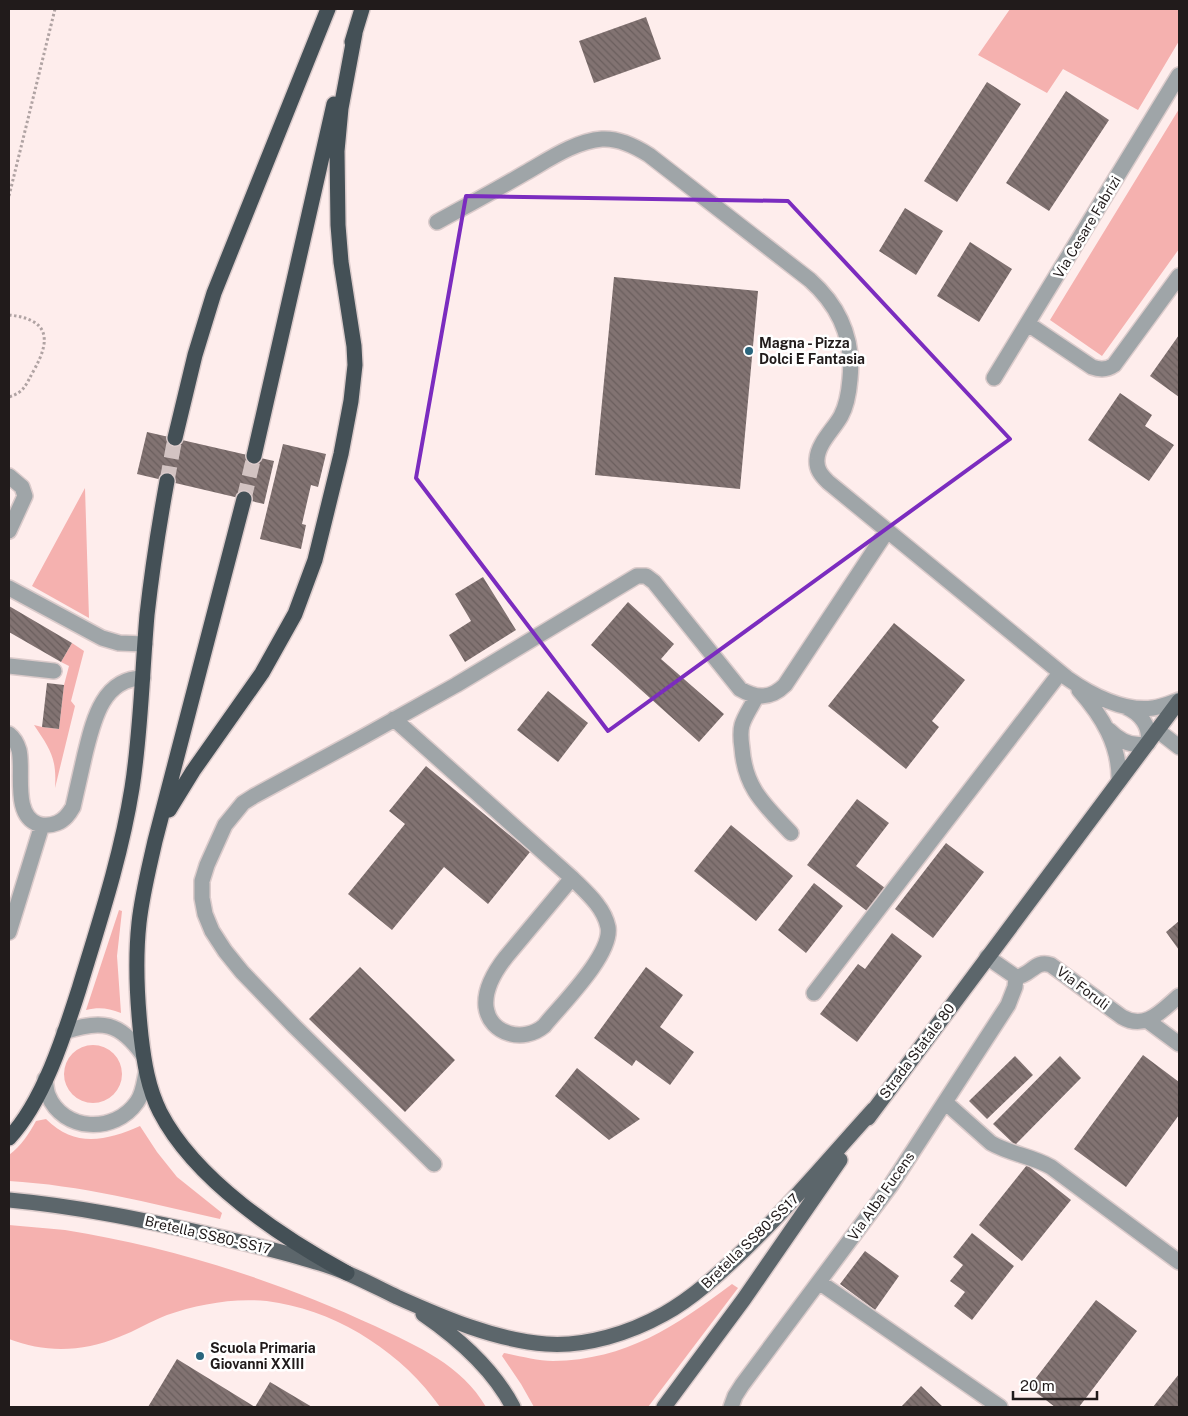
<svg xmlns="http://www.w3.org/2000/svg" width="1188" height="1416" viewBox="0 0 1188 1416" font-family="'Public Sans',sans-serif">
<defs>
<pattern id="building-back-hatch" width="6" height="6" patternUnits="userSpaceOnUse" patternTransform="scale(1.25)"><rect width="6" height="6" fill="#827372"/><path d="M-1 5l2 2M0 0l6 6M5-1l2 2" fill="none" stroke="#6a5e5d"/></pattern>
</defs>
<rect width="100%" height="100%" fill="#feedec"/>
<!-- grass -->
<path fill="#f5b1af" d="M 1010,9 L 1177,9 L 1179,10 L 1179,41 L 1138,110 L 1063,69 L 1047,93 L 978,55 Z
M 1179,109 L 1179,249 L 1102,356 L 1050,320 Z
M 85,488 L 89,618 L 32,586 Z
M 72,643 L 84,651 L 71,701 L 75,706 L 55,788 C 57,758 50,749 34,725 L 42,727 L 59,729 L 64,685 L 69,666 L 61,662 Z
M 119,910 L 122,911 L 117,956 L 121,1013 C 108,1008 99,1007 86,1010 Z
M64 1074a29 29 0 1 1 58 0a29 29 0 1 1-58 0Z
M 46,1119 C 75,1148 106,1141 140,1126 L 157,1152 L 177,1177 L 222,1213 L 220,1219 C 150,1203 80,1185 9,1181 L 9,1155 C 21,1146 29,1134 36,1121 Z
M 9,1225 C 27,1227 47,1228 65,1230 C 172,1247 278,1281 375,1326 C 417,1346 462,1365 486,1407 L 440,1407 C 404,1355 342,1314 279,1303 C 243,1296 201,1303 167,1315 C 151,1321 135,1331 119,1337 C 83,1352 45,1353 9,1339 Z
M 732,1284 L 738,1288 L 648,1407 L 534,1407 L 521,1384 L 502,1356 L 504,1353 C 520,1356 537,1361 553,1361 C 626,1360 676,1326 732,1284 Z"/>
<!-- building -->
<path fill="url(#building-back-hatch)" d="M 646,17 L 661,59 L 594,83 L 579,41 Z
M 987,82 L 1021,104 L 957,202 L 924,181 Z
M 1066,91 L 1109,120 L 1049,211 L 1006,183 Z
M 905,208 L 943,231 L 916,275 L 879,251 Z
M 970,242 L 1012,269 L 979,322 L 937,296 Z
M 614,277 L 758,291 L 740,489 L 595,475 Z
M 1179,335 L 1179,397 L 1150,376 Z
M 1120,393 L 1152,415 L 1145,426 L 1174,445 L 1149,481 L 1088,440 Z
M 147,432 L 274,461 L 264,504 L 137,474 Z
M 283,444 L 326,454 L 318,487 L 311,485 L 302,524 L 306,525 L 301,549 L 260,539 Z
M 483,577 L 516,630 L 465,662 L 449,635 L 471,621 L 455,594 Z
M 628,602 L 674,644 L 661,659 L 724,714 L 699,742 L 591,645 Z
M 9,606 L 72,643 L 61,662 L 9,632 Z
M 894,623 L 965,680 L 932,721 L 939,727 L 906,769 L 828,706 Z
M 47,683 L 64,685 L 59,729 L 42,727 Z
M 548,691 L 588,723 L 558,762 L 517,730 Z
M 426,766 L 530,852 L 488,904 L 444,867 L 392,930 L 348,894 L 405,824 L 389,811 Z
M 857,799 L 889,823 L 856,866 L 885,888 L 867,911 L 807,865 Z
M 731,825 L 793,876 L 756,921 L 694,871 Z
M 946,843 L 984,872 L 933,938 L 895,909 Z
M 814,883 L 843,906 L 806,953 L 778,930 Z
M 1179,921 L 1179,950 L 1166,932 Z
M 892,933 L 922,956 L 857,1042 L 820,1014 L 858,964 L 865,969 Z
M 360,967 L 455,1060 L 405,1112 L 309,1019 Z
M 646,967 L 683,995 L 660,1027 L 694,1052 L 670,1085 L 636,1060 L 632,1066 L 594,1038 Z
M 1143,1055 L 1179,1082 L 1179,1115 L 1126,1187 L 1074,1149 Z
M 1015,1056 L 1033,1075 L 987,1119 L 969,1101 Z
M 1060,1056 L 1081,1078 L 1015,1145 L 993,1124 Z
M 577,1068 L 640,1119 L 609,1140 L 555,1096 Z
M 1027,1165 L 1071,1200 L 1022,1261 L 979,1225 Z
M 972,1233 L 1014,1266 L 972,1320 L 954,1306 L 965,1292 L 950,1281 L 963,1265 L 953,1257 Z
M 865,1251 L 899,1276 L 875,1310 L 840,1284 Z
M 1096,1300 L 1137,1331 L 1079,1407 L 1055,1407 L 1029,1387 Z
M 177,1359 L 255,1407 L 270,1382 L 312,1407 L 148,1407 Z
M 1179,1374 L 1179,1407 L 1153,1407 Z
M 921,1386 L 943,1407 L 901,1407 Z"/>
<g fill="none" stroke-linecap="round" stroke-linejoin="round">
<!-- highway-tunnel -->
<path stroke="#d2c3c2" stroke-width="15" stroke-dasharray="15 8" stroke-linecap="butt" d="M 167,481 L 175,438
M 244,499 L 254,456"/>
<defs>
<path id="minor" d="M 437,222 C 466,206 496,190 525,173 C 548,160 575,141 602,139 C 619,138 635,146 649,155 L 810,280 C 839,306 854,339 850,379 C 849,391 847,405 841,416 C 834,429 818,443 817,459 C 816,469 821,475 828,482 L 1067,678 C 1091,695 1124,712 1153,708 C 1162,707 1171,703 1179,700
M 1028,324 L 1092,367 C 1100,370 1107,370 1114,365 L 1179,276
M 994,378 L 1179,75
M 9,476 L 22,487 L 25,496 L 9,531
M 9,588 L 102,638 L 119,643 L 145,644
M 9,666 L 54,671
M 1079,690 C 1102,716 1120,745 1119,781
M 756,697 C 752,706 745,715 742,725 C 740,732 741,741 742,748 C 745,789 765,805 791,833
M 394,719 L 572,878 C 586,892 604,907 608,927 C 613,954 561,1005 544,1026 C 524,1043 490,1035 486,1007 C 484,989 495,971 506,957 L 572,878
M 1109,730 C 1120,741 1133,748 1148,743 C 1151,726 1140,713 1126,707
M 1157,730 L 1179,747
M 9,734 C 14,738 17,743 19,750 C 24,770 12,815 38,824 C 44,826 52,825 57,823 C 65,820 69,814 73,807 C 77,789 81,772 85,754 C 93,722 102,678 143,678
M 9,932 L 42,825
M 987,957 L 1016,977 C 1031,976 1035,959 1051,965 L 1122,1017 C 1146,1031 1162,1010 1179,996
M 814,993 L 1060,673
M 1148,1021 L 1179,1044
M 64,1032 C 101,1019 120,1022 143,1055
M 45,1079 C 46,1084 46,1090 48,1095 C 63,1132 115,1134 137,1102 C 143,1094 144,1083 146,1073
M 945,1102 L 991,1143 C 1010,1154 1032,1156 1051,1167 L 1179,1262
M 434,1164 L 294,1026 L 242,972 L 225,951 L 212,931 L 205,914 L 202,898 L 202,881 L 207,865 L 225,825 L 243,803 L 254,796 L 361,738 L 456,685 L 637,576 L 646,576 L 654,582 L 740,689 C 757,699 771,699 785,685 L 887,531
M 819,1282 L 1000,1407
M 731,1407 L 735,1396 L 742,1385 L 891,1185 L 1008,1005 L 1015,987 L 1016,977"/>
<path id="major" d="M 868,1118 L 1179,701
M 9,1200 C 74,1206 138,1219 202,1233 C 240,1242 279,1250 316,1262 C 345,1270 370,1284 397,1297 C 444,1318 495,1340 546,1344 C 586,1347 630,1333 664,1314 C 693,1298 720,1273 744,1250 C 790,1206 831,1156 874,1109
M 423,1314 C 458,1338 493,1369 513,1407
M 664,1407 L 744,1299 L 840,1160"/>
<path id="highway" d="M 352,42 L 362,9
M 175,438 L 195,355 L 214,293 L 328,9
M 254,456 L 334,104
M 244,499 L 155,841 C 149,868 142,895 139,923 C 135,960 137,999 141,1036 C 144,1062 148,1088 160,1112 C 195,1180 281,1237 347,1273
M 169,810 L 193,771 L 262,673 L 295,614 L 315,560 L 341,454 L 351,401 L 355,365 L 354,346 L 341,262 L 338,225 L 337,151 L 341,108 L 355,33
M 9,1138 C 43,1102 64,1036 79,989 C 99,923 121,857 132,788 C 141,731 142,673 147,615 C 152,570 159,525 167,481"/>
</defs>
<!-- minor casing -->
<use href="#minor" stroke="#dbcbcb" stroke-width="18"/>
<!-- major casing -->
<use href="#major" stroke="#dbcbcb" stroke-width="18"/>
<!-- highway casing -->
<use href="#highway" stroke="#dbcbcb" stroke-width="18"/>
<!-- path -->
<path stroke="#b0a3a3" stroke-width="3" stroke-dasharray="2.5 2.5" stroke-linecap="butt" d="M 9,196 L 55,9
M 9,315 C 48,319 52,338 34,370 C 26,384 25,392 9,397"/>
<!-- minor -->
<use href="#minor" stroke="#9fa5a8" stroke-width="15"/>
<!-- major -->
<use href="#major" stroke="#5c666b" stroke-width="15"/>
<!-- highway -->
<use href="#highway" stroke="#445056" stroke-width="15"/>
</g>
<!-- marked area -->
<path fill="none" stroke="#7b2cbf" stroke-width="4" stroke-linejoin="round" d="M 466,196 L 788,201 L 1010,439 L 608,731 L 416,478 Z"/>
<!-- markers -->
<g fill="#2a657d" stroke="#fff" stroke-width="2">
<circle cx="749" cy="351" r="5"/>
<circle cx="200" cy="1356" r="5"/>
</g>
<g text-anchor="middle" stroke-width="5" stroke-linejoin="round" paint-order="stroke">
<!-- street labels -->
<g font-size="14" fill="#211b1b" stroke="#fff">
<text transform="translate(1087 227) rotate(-59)" y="5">Via Cesare Fabrizi</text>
<text transform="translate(1083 988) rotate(37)" y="5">Via Foruli</text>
<text transform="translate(917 1051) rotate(-53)" y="5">Strada Statale 80</text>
<text transform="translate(881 1196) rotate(-55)" y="5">Via Alba Fucens</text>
<text transform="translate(208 1235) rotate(13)" y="5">Bretella SS80-SS17</text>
<text transform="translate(750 1241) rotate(-44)" y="5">Bretella SS80-SS17</text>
</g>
<!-- poi labels -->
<g font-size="14" font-weight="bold" fill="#211b1b" stroke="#fff" text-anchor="start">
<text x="759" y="348">Magna - Pizza<tspan x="759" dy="16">Dolci E Fantasia</tspan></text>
<text x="210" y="1353">Scuola Primaria<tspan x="210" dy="16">Giovanni XXIII</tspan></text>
</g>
</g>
<!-- border -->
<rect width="1188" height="1416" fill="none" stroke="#211b1b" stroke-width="20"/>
<!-- scale -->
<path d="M1013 1391v8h84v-8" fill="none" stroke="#211b1b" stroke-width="2.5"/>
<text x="1020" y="1391" font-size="15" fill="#211b1b" stroke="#ffffff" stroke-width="4" paint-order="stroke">20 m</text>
</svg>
